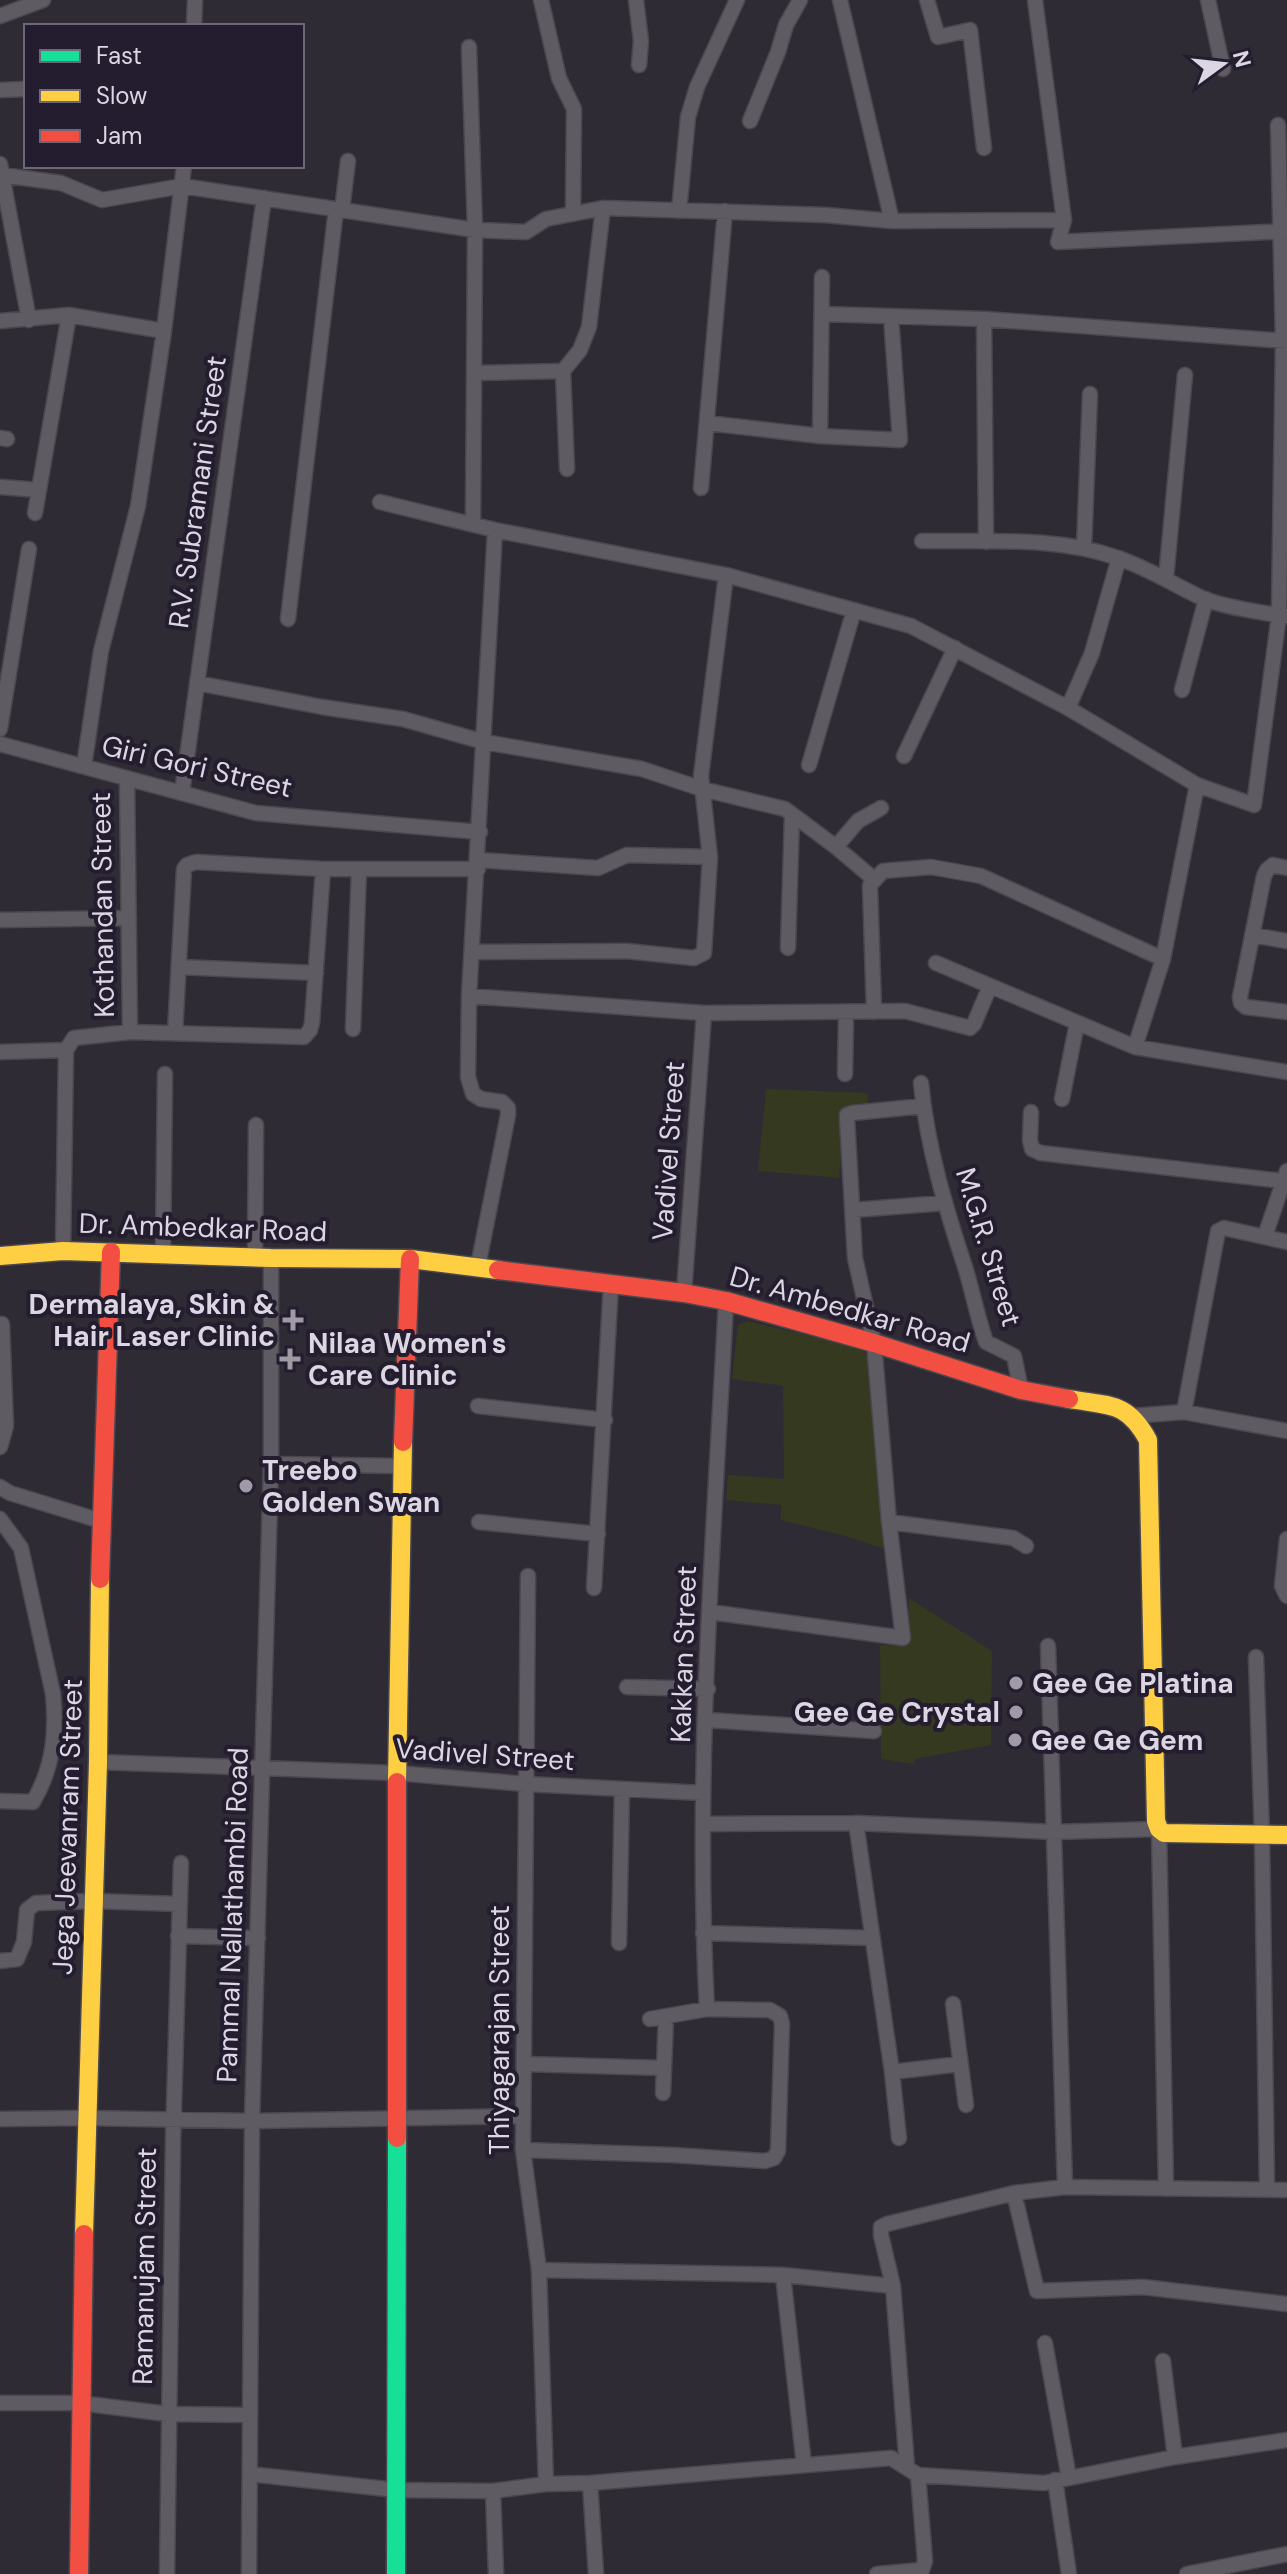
<svg xmlns="http://www.w3.org/2000/svg" width="1287" height="2574" viewBox="0 0 1287 2574" font-family="'DM Sans',sans-serif">
<rect width="100%" height="100%" fill="#2f2b35"/>
<!-- green -->
<path fill="#353920" d="M 766,1089 L 868,1093 L 867,1106 L 845,1108 L 839,1178 L 758,1171 Z
M 747,1321 L 849,1345 L 863,1351 L 867,1356 L 888,1550 L 846,1536 L 781,1520 L 781,1505 L 726,1500 L 728,1475 L 784,1479 L 783,1386 L 732,1379 L 738,1325 Z
M 909,1598 L 992,1651 L 991,1745 L 914,1759 L 914,1764 L 881,1759 L 880,1645 L 908,1646 Z"/>
<g fill="none" stroke-linecap="round" stroke-linejoin="round">
<defs>
<path id="street" d="M 541,0 L 559,78 L 574,109 L 573,214
M 636,0 L 641,41 L 639,65
M 840,0 L 892,221
M 927,0 L 938,37 L 970,30 L 984,148
M 1035,0 L 1064,220 L 1058,242 L 1287,231
M 1208,0 L 1223,69
M 0,16 L 43,0
M 194,26 L 195,0
M 469,47 L 475,230 L 473,524
M 0,90 L 26,89
M 750,121 L 778,52 L 786,25 L 800,0
M 0,164 L 29,320
M 2,175 L 61,183 L 102,200 L 182,186 L 475,230 L 526,232 L 546,219 L 603,208 L 825,215 L 892,221 L 1064,220
M 342,210 L 348,161
M 679,211 L 688,117 L 697,87 L 737,0
M 822,314 L 984,319 L 1287,341
M 984,319 L 986,542
M 0,321 L 69,315 L 164,331
M 475,373 L 563,371
M 707,423 L 820,436 L 900,440 L 891,317
M 820,436 L 822,277
M 0,438 L 7,439
M 567,469 L 563,371 L 580,350 L 589,327 L 603,208
M 0,487 L 39,490
M 701,488 L 725,211
M 380,502 L 495,530 L 726,575 L 911,626 L 1068,708 L 1197,785
M 35,513 L 69,315
M 922,541 C 988,542 1056,536 1118,558 C 1148,568 1174,585 1202,598 C 1220,606 1267,614 1287,616
M 1084,548 L 1090,394
M 1166,578 L 1185,375
M 288,619 L 336,209
M 197,683 L 322,707 L 403,719 L 484,742 L 642,769 L 702,789 L 785,809 L 836,847 L 875,880
M 1182,690 L 1206,599
M 1068,708 L 1092,653 L 1119,558
M 0,729 L 29,549
M 0,744 L 256,813 L 480,832
M 904,756 L 955,648
M 809,765 L 854,610
M 84,766 L 101,651 L 138,506 L 164,331 L 184,166
M 127,778 L 130,1032
M 182,793 L 264,198
M 836,847 L 858,821 L 881,808
M 478,860 L 598,868 L 627,855 L 710,857
M 1287,868 L 1273,865 L 1267,870 L 1264,876 L 1240,997 L 1241,1003 L 1246,1007 L 1287,1012
M 0,920 L 129,918
M 1252,935 L 1287,941
M 788,948 L 792,816
M 472,952 L 626,951 L 694,958 L 704,953 L 710,857 L 701,776 L 726,575
M 936,963 L 1135,1047 L 1287,1072
M 179,967 L 316,973
M 469,996 L 704,1013 L 905,1011 L 970,1028 L 974,1024 L 990,986
M 874,1012 L 870,885 L 883,871 L 931,867 L 981,876 L 1163,959
M 353,1029 L 359,869
M 175,1033 L 184,869 L 187,865 L 196,862 L 323,869 L 478,869
M 1135,1047 L 1163,959 L 1197,785 L 1254,805 L 1279,615 L 1283,341 L 1278,125
M 66,1050 L 74,1038 L 130,1032 L 304,1037 L 310,1030 L 312,1023 L 323,869
M 0,1052 L 66,1050
M 845,1074 L 846,1014
M 921,1083 C 927,1147 946,1209 966,1270 C 973,1294 978,1319 986,1342 L 1014,1356 L 1021,1390
M 1062,1099 L 1077,1023
M 1031,1112 L 1030,1140 L 1032,1149 L 1041,1153 L 1283,1181
M 853,1210 L 944,1203
M 1265,1236 L 1287,1171
M 63,1251 L 66,1050
M 163,1254 L 165,1074
M 255,1257 L 256,1125
M 478,1266 L 508,1115 L 508,1108 L 502,1102 L 481,1099 L 473,1094 L 468,1077 L 469,996 L 495,530
M 684,1293 L 704,1013
M 478,1406 L 605,1420
M 1184,1412 L 1218,1231 L 1224,1228 L 1287,1242
M 1132,1416 L 1184,1412 L 1287,1431
M 0,1447 L 6,1426 L 2,1324
M 271,1464 L 402,1466
M 0,1487 L 10,1493 L 101,1521
M 0,1519 L 21,1548 L 53,1694 C 57,1733 53,1768 33,1802 L 0,1801
M 479,1522 L 598,1534
M 889,1522 L 1013,1538 L 1026,1546
M 1287,1539 L 1282,1586 L 1287,1596
M 528,1576 L 523,2150 L 539,2270 L 546,2484
M 594,1588 L 611,1283
M 710,1612 L 903,1638 L 889,1522 L 874,1343 L 855,1258 L 847,1119 L 847,1115 L 852,1113 L 924,1106
M 1048,1646 L 1065,2187
M 1256,1657 L 1262,1836 L 1267,2189
M 627,1687 L 708,1689
M 707,1720 L 874,1731
M 98,1762 L 397,1773 L 526,1784 L 703,1793
M 856,1823 L 892,2072 L 899,2138
M 704,1824 L 856,1823 L 1054,1832 L 1159,1829 L 1166,2189
M 703,1933 L 872,1938
M 178,1936 L 258,1938
M 619,1943 L 622,1789
M 0,1961 L 17,1959 L 24,1942 L 27,1910 L 36,1903 L 93,1901 L 179,1904
M 953,2004 L 966,2105
M 707,2009 C 694,1773 714,1536 726,1301
M 524,2064 L 664,2068
M 892,2072 L 960,2064
M 663,2093 L 666,2017
M 0,2119 L 86,2118 L 252,2121 L 523,2116
M 523,2150 L 673,2155 L 765,2161 L 774,2158 L 778,2151 L 782,2024 L 780,2016 L 770,2010 L 707,2009 L 650,2019
M 1014,2193 L 1037,2291 L 1143,2287 L 1287,2304
M 539,2270 L 783,2275 L 893,2286 L 907,2467
M 783,2275 L 804,2465
M 893,2286 L 881,2235 L 881,2227 L 887,2224 L 1014,2193 L 1065,2187 L 1287,2190
M 1045,2343 L 1069,2478
M 1163,2361 L 1175,2457
M 0,2403 L 80,2403 L 168,2414 L 250,2415
M 250,2474 L 396,2490 L 493,2491 L 546,2484 L 590,2483 L 891,2458 L 918,2475 L 1044,2483 L 1175,2457 L 1287,2440
M 1055,2480 L 1069,2574
M 590,2483 L 596,2574
M 493,2491 L 496,2574
M 167,2574 L 173,2141 L 181,1863
M 249,2574 L 252,2121 L 271,1464 L 271,1258
M 877,2574 L 922,2570 L 925,2561 L 918,2475
M 1187,2574 L 1287,2554"/>
<path id="fast" d="M 396,2574 L 397,2138"/>
<path id="slow" d="M 0,1256 L 63,1251 L 271,1258 L 410,1259 L 498,1270
M 1069,1399 C 1109,1406 1127,1401 1148,1440 L 1156,1821 L 1159,1829 L 1164,1833 L 1287,1835
M 397,1782 L 403,1442
M 84,2234 L 98,1762 L 100,1579"/>
<path id="jam" d="M 498,1270 L 684,1293 L 726,1301 L 874,1343 L 1021,1390 L 1069,1399
M 403,1442 L 410,1259
M 100,1579 L 111,1252
M 397,2138 L 397,1782
M 79,2574 L 84,2234"/>
</defs>
<!-- street casing -->
<use href="#street" stroke="#4b474f" stroke-width="17"/>
<!-- fast casing -->
<use href="#fast" stroke="#4b474f" stroke-width="21"/>
<!-- slow casing -->
<use href="#slow" stroke="#4b474f" stroke-width="21"/>
<!-- jam casing -->
<use href="#jam" stroke="#4b474f" stroke-width="21"/>
<!-- street -->
<use href="#street" stroke="#5f5b63" stroke-width="14"/>
<!-- fast -->
<use href="#fast" stroke="#16e098" stroke-width="18"/>
<!-- slow -->
<use href="#slow" stroke="#ffcf43" stroke-width="18"/>
<!-- jam -->
<use href="#jam" stroke="#f24e42" stroke-width="18"/>
</g>
<!-- markers -->
<g fill="#9f9aa5" stroke="#241d2f" stroke-width="3">
<path d="M289 1308h8v8h8v8h-8v8h-8v-8h-8v-8h8z"/>
<path d="M286 1347h8v8h8v8h-8v8h-8v-8h-8v-8h8z"/>
<circle cx="246" cy="1486" r="8"/>
<circle cx="1016" cy="1683" r="8"/>
<circle cx="1016" cy="1712" r="8"/>
<circle cx="1015" cy="1740" r="8"/>
</g>
<g text-anchor="middle" stroke-width="8" stroke-linejoin="round" paint-order="stroke">
<!-- street labels -->
<g font-size="28" fill="#dbd6e2" stroke="#241d2f">
<text transform="translate(197 492) rotate(-82)" y="10">R.V. Subramani Street</text>
<text transform="translate(197 766) rotate(13)" y="10">Giri Gori Street</text>
<text transform="translate(102 905) rotate(-91)" y="10">Kothandan Street</text>
<text transform="translate(668 1151) rotate(-86)" y="10">Vadivel Street</text>
<text transform="translate(203 1227) rotate(2)" y="10">Dr. Ambedkar Road</text>
<text transform="translate(989 1247) rotate(73)" y="10">M.G.R. Street</text>
<text transform="translate(850 1309) rotate(16)" y="10">Dr. Ambedkar Road</text>
<text transform="translate(683 1654) rotate(-88)" y="10">Kakkan Street</text>
<text transform="translate(485 1754) rotate(4)" y="10">Vadivel Street</text>
<text transform="translate(67 1827) rotate(-88)" y="10">Jega Jeevanram Street</text>
<text transform="translate(232 1915) rotate(-88)" y="10">Pammal Nallathambi Road</text>
<text transform="translate(499 2030) rotate(-90)" y="10">Thiyagarajan Street</text>
<text transform="translate(144 2266) rotate(-89)" y="10">Ramanujam Street</text>
</g>
<!-- poi labels -->
<g font-size="28" font-weight="bold" fill="#dbd6e2" stroke="#241d2f" text-anchor="start">
<text x="275" y="1314" text-anchor="end">Dermalaya, Skin &amp;<tspan x="275" dy="32">Hair Laser Clinic</tspan></text>
<text x="308" y="1353">Nilaa Women's<tspan x="308" dy="32">Care Clinic</tspan></text>
<text x="262" y="1480">Treebo<tspan x="262" dy="32">Golden Swan</tspan></text>
<text x="1032" y="1693">Gee Ge Platina</text>
<text x="1000" y="1722" text-anchor="end">Gee Ge Crystal</text>
<text x="1031" y="1750">Gee Ge Gem</text>
</g>
</g>
<!-- legend -->
<rect x="24" y="24" width="280" height="144" fill="#241d2f" stroke="#6d6777" stroke-width="2"/>
<rect x="40" y="50" width="40" height="12" fill="#16e098" stroke="#6d6777" stroke-width="2"/>
<text x="96" y="64" font-size="24" fill="#dbd6e2">Fast</text>
<rect x="40" y="90" width="40" height="12" fill="#ffcf43" stroke="#6d6777" stroke-width="2"/>
<text x="96" y="104" font-size="24" fill="#dbd6e2">Slow</text>
<rect x="40" y="130" width="40" height="12" fill="#f24e42" stroke="#6d6777" stroke-width="2"/>
<text x="96" y="144" font-size="24" fill="#dbd6e2">Jam</text>
<!-- north arrow -->
<g transform="translate(1223 64) rotate(75)" stroke="#241d2f" stroke-width="6" paint-order="stroke">
<path d="M0-6L14 30L0 20L-14 30Z" fill="#dbd6e2"/>
<text y="-12" font-size="22" font-weight="bold" text-anchor="middle" fill="#dbd6e2">N</text>
</g>
</svg>
